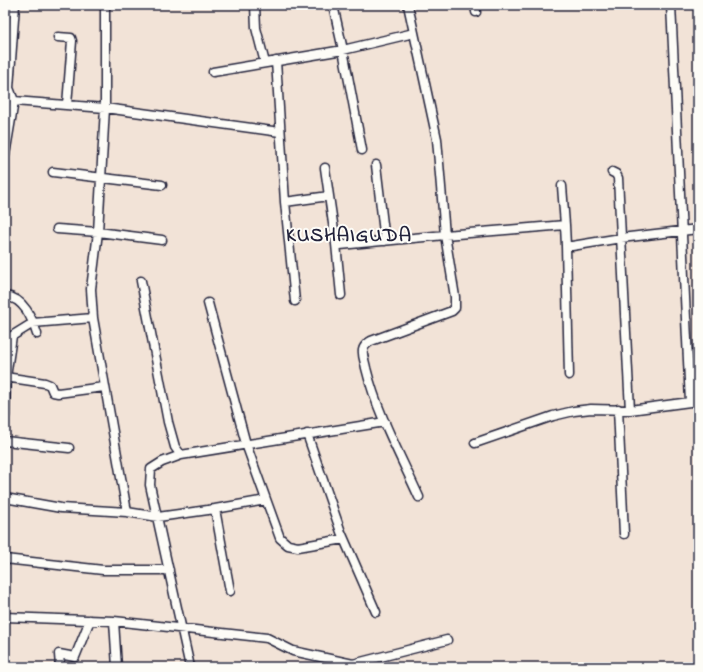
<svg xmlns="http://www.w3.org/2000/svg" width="703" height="672" viewBox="0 0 703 672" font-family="'Indie Flower',sans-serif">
<rect width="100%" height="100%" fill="#f2e3d7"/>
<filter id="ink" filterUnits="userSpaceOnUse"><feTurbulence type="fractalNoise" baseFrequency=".025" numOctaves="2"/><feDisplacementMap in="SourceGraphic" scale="8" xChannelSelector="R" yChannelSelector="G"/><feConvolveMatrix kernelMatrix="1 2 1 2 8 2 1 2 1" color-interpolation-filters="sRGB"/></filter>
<g filter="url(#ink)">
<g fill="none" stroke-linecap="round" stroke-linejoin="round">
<defs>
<path id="minor" d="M 15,5 L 9,88 L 14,101 L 105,108 L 98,232 L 91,289 L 93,318 L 127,512
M 105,5 L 105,108 L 280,132
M 255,5 L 256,28 L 265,63
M 333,5 L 343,50 L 362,150
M 408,5 L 437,139 L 445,235 L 455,297 L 455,308 L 452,311 L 371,341 C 368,343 364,345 363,350 C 362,355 365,362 366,368 C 377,413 400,455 419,497
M 475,5 L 476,12
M 671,5 L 690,402
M 58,37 L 71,38 L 72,41 L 67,105
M 276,61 L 285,202 L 329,196 L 336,244 L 340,245 L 445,235 L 565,225 L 566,246 L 572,246 L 621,238 L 698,229
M 213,72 L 343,50 L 414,33
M 5,155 L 14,101
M 376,165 L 385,241
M 325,168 L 329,196
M 53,172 L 162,185
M 612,172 L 616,174 L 618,178 L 630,410
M 562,186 L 565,225
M 285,202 L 295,301
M 57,229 L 98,232 L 162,240
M 336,244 L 341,295
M 566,246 L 569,375
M 141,281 L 168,422 L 175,447 L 181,455
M 5,296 C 24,298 32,318 37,334
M 208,303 L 246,444 L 280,538 L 288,545 L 298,547 L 344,539
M 5,377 L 45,383 L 50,385 L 53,392 L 58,393 L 104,387
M 618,409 L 624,534
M 5,416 L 6,377 L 12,336 L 33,323 L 93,318
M 307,434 L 341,532 L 376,612
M 5,441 L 69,448
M 475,443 L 553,416 L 574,411 L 591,409 L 630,410 L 690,402 L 698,402
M 5,498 L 61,508 L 127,512 L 158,517 L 215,509 L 266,500
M 215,509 L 230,591
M 5,559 L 103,570 L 169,570
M 5,617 L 114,621 L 267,638 L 293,651 L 353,664 L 447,640
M 114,621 L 117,667
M 60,667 L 59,654 L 75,657 L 90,620
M 190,667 L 150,485 L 151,469 L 162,462 L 181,455 L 385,422"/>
</defs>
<!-- minor casing -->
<use href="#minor" stroke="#22223b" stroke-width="11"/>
<!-- minor -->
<use href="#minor" stroke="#fdfcf7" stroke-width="8"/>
</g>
</g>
<g text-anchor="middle" stroke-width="4" stroke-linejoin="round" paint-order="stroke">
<!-- district labels -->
<g font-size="20" font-weight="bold" letter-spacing="1" fill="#22223b" stroke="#fdfcf7">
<text x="349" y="241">KUSHAIGUDA</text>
</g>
</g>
<!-- margin -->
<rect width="703" height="672" fill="none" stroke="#fdfcf7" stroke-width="20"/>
<rect x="10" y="10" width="683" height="652" fill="none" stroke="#22223b" stroke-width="1.5" filter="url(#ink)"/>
</svg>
